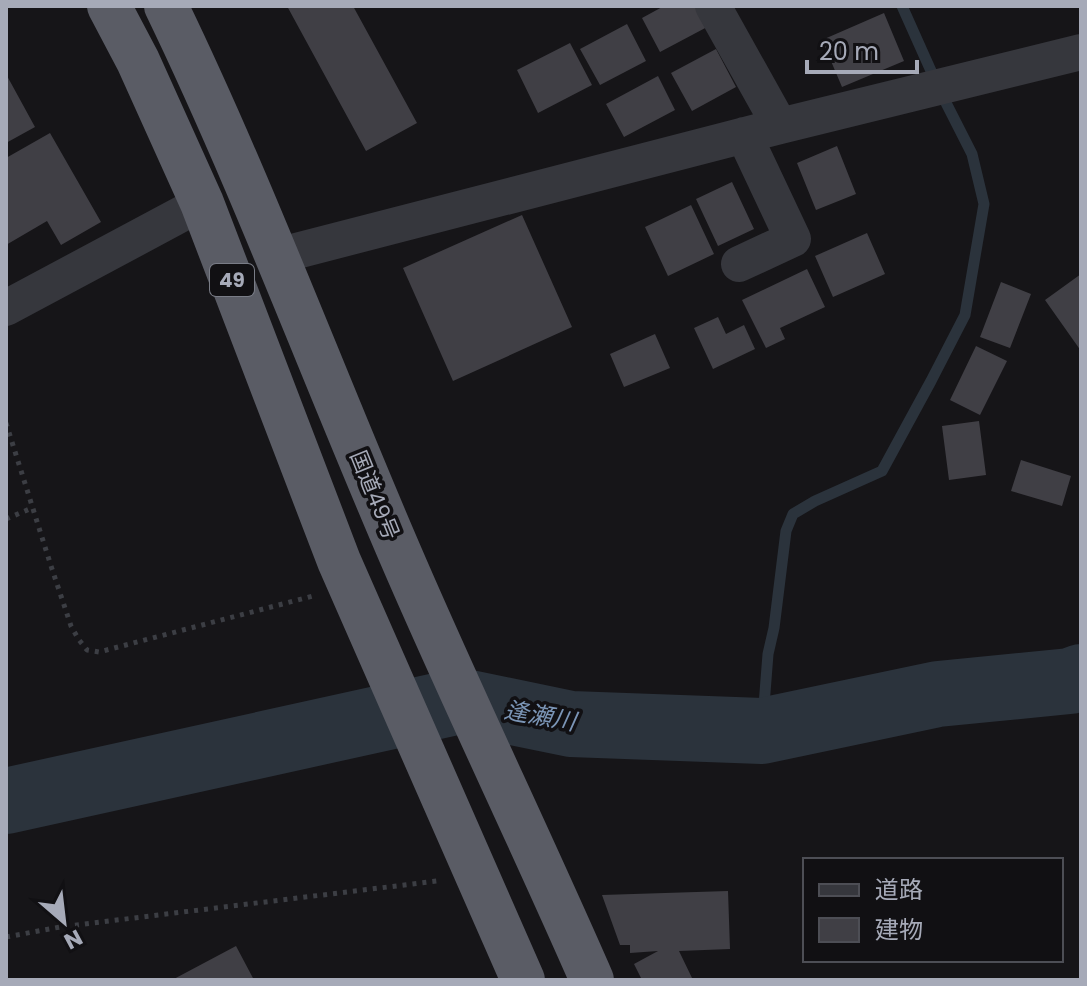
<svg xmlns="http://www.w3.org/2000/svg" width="1087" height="986" viewBox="0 0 1087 986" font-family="Poppins,'Noto Sans JP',sans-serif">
<rect width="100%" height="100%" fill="#161518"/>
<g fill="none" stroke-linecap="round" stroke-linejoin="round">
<!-- stream -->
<path stroke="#2b333c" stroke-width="11" d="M 762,731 L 768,654 L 774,628 L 786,531 L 793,514 L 815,501 L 882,471 L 931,381 L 965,315 L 984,204 L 972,154 L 940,91 L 902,6"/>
<!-- river -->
<path stroke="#2b333c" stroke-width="66" d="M 6,801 L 460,701 L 571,724 L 762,731 L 938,694 L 1070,681 L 1081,677"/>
</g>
<!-- building -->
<path fill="#403f45" d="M 287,6 L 353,6 L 417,123 L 366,151 Z
M 664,6 L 698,6 L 709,26 L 660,52 L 642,18 Z
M 884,13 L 904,61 L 842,87 L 822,40 Z
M 627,24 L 646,61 L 600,85 L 580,49 Z
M 570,43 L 592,85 L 538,113 L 517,70 Z
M 716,49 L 736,87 L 692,111 L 671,73 Z
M 6,74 L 35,127 L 6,143 Z
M 658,76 L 675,110 L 624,137 L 606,104 Z
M 50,133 L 101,222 L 61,245 L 47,221 L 6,245 L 6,158 Z
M 837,146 L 856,194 L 816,210 L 797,163 Z
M 732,182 L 754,229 L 718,246 L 696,199 Z
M 691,205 L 714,254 L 668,276 L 645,227 Z
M 522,215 L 572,327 L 453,381 L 403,268 Z
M 867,233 L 885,274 L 833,297 L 815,256 Z
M 807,269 L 825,307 L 780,328 L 785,339 L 766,348 L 742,300 Z
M 1081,274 L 1081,351 L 1045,300 Z
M 1001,282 L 1031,294 L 1010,348 L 980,337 Z
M 718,317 L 726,334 L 744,325 L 755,349 L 713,369 L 694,328 Z
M 655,334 L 670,368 L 624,387 L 610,354 Z
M 976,346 L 1007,361 L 980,415 L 950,400 Z
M 979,421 L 986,475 L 949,480 L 942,426 Z
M 1021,460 L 1071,476 L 1062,506 L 1011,491 Z
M 728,891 L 730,949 L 679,951 L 693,980 L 642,980 L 634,964 L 658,951 L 630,953 L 630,945 L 620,945 L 602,895 Z
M 236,946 L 254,980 L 172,980 Z"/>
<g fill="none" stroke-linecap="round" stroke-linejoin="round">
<!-- path -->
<path stroke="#3c3e44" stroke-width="5" stroke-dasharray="4 6" stroke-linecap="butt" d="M 6,423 L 51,566 L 71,626 L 79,640 L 87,650 L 99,652 L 313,596
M 6,519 L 32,508
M 6,937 L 60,927 L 437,881"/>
<!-- minor -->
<path stroke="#36373d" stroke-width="36" d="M 713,6 L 780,126
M 277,256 L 780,126 L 1081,52
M 739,264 L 793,239 L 744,135
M 6,308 L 202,203"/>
<!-- trunk -->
<path stroke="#5a5c65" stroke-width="44" d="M 109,6 L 138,61 L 202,203 L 339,561 L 523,980
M 166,6 C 253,186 322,373 401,556 C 462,698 530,838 592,980"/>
</g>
<g text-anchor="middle" stroke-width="7" stroke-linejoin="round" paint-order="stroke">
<!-- shield labels -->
<rect fill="#111013" stroke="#797c86" stroke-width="2" x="210" y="264" width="44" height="32" rx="6"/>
<g font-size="20" font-weight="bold" fill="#a6aab8">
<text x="232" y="287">49</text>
</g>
<!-- street labels -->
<g font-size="22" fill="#a6aab8" stroke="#111013">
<text transform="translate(375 495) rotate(68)" y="8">国道49号</text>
</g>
<!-- water labels -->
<g font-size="24" font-style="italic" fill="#7b95b6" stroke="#111013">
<text transform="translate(540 716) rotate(10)" y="8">逢瀬川</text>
</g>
</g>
<!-- border -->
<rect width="1087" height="986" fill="none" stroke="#a6aab8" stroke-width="16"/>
<!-- legend -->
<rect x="803" y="858" width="260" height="104" fill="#111013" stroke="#4d4e55" stroke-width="2"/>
<rect x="819" y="884" width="40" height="12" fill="#36373d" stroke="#4d4e55" stroke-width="2"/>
<text x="875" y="898" font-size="24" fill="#a6aab8">道路</text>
<rect x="819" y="918" width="40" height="24" fill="#403f45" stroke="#4d4e55" stroke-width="2"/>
<text x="875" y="938" font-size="24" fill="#a6aab8">建物</text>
<!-- north arrow -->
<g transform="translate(64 922) rotate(152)" stroke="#111013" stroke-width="6" paint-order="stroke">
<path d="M0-6L14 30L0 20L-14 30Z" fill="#a6aab8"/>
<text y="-12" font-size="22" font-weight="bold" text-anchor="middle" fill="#a6aab8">N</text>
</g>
<!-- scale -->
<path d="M807 60v12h110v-12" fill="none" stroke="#a6aab8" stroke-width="4"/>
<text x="819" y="60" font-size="24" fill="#a6aab8" stroke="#111013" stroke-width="6" paint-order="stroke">20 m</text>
</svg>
